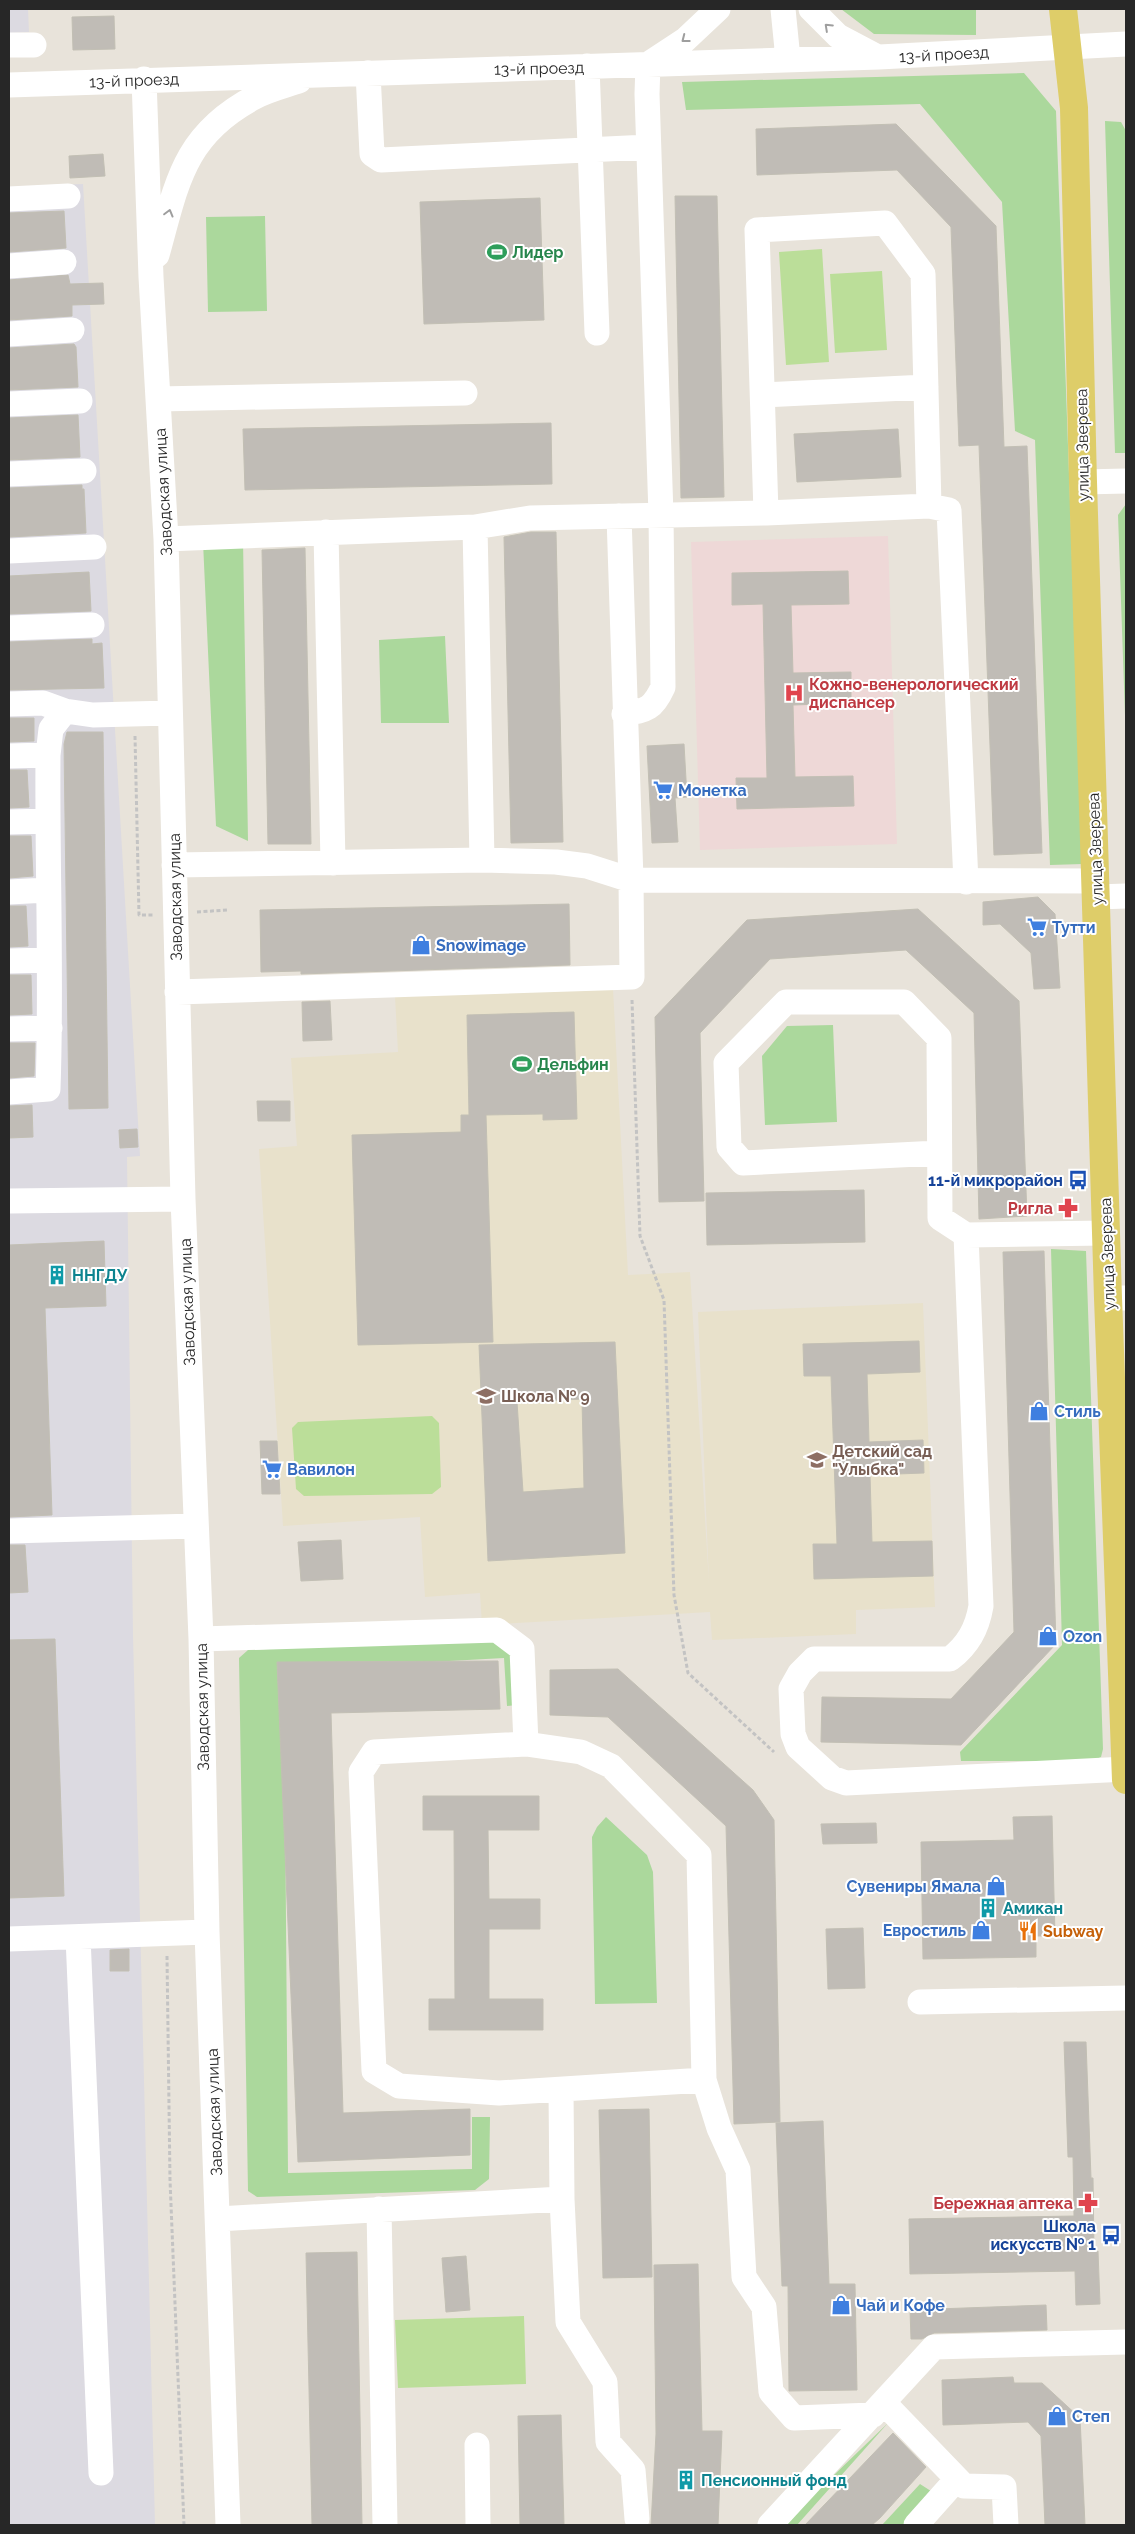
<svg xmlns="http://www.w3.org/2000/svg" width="1135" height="2534" viewBox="0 0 1135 2534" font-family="Raleway,sans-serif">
<rect width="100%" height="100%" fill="#e8e3da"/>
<!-- industrial -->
<path fill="#dcdae1" d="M 9,9 L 28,9 L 29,32 L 9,33 Z
M 83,184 L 140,1156 L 127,1157 L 133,1636 L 155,2525 L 9,2525 L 9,187 Z"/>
<!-- education -->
<path fill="#e8e1cb" d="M 613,989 L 628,1275 L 690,1272 L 709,1583 L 698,1312 L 923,1303 L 935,1607 L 856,1610 L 856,1634 L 712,1640 L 710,1612 L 482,1625 L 480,1593 L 425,1597 L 420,1517 L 283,1526 L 259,1149 L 297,1146 L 291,1058 L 398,1052 L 395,996 Z"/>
<!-- medical -->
<path fill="#eed8d7" d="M 888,536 L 897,844 L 700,850 L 691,542 Z"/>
<!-- green -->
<path fill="#abd89c" d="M 841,9 L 976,9 L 976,35 L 874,34 Z
M 1024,73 L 1056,111 L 1083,864 L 1050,865 L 1035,440 L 1015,431 L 1002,202 L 920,104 L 686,110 L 682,82 Z
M 1105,121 L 1121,122 L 1126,131 L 1126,453 L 1115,453 Z
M 265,216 L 267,311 L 208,312 L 206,217 Z
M 1126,504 L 1126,744 L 1118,515 Z
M 243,540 L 248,841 L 216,826 L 203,542 Z
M 445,636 L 449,723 L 381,723 L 379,640 Z
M 833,1025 L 837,1122 L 765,1125 L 762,1056 L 787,1026 Z
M 1051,1249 L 1086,1251 L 1103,1749 L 1101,1757 L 1092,1761 L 961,1761 L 960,1752 L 1062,1645 Z
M 495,1638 L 515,1657 L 516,1705 L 507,1706 L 504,1658 L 284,1670 L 288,2173 L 472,2169 L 472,2117 L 490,2117 L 489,2179 L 475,2190 L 257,2197 L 248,2191 L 239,1658 L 248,1650 Z
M 606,1817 L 647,1855 L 653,1872 L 657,2003 L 595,2004 L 592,1837 L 597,1827 Z
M 888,2423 L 797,2525 L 782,2525 Z
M 920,2484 L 934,2493 L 905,2525 L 882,2525 Z"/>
<!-- pitch -->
<path fill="#bbde99" d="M 822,249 L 829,362 L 786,365 L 779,252 Z
M 882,271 L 887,350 L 835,353 L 830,274 Z
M 432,1416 L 439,1423 L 441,1487 L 432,1494 L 304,1496 L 296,1489 L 292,1428 L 298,1422 Z
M 524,2316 L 526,2384 L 398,2388 L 395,2320 Z"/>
<!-- building -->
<path fill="#c0bcb6" stroke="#c2bfb4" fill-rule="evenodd" d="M 114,16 L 115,49 L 73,50 L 72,17 Z
M 896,124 L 996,226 L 1004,447 L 1027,446 L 1042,853 L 994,855 L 979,445 L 959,446 L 951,227 L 897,170 L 757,175 L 756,129 Z
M 103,154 L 105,176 L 70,178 L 69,156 Z
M 675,196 L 717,196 L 724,497 L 681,498 Z
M 540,198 L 544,320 L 424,324 L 420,202 Z
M 64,211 L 66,248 L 9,252 L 9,213 Z
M 68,275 L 70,284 L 103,283 L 104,304 L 72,305 L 72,316 L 9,320 L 9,280 Z
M 74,344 L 76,347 L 78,387 L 9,390 L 9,348 Z
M 78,415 L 80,457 L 9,460 L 9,418 Z
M 551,423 L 552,484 L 245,490 L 243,429 Z
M 898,429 L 901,477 L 797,482 L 794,434 Z
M 82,485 L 82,489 L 84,489 L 86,533 L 9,537 L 9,488 Z
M 531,532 L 556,532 L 563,842 L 511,843 L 504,537 Z
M 305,548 L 311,844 L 268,844 L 262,550 Z
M 848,571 L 849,604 L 791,605 L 793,673 L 851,672 L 851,703 L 793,705 L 795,777 L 853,776 L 854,806 L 737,809 L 736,778 L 767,778 L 763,604 L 732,605 L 732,573 Z
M 89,572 L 91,611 L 9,614 L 9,576 Z
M 92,639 L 92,644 L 102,643 L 104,688 L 9,690 L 9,642 Z
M 9,718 L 34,718 L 34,741 L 9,742 Z
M 67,732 L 103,732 L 108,1108 L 69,1109 L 64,744 Z
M 684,744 L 687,797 L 675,798 L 678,842 L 652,843 L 647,746 Z
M 9,770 L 27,770 L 29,807 L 9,808 Z
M 9,836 L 31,836 L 33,876 L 9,878 Z
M 1038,897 L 1055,914 L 1060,988 L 1034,989 L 1031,953 L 1000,924 L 983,925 L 983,902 Z
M 569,904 L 570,965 L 301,974 L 301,971 L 261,972 L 260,910 Z
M 9,906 L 26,906 L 28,946 L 9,947 Z
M 918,909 L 1019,1001 L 1027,1216 L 979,1219 L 974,1013 L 906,950 L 770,959 L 700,1033 L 704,1201 L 659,1202 L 655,1017 L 747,920 Z
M 9,975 L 31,975 L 32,1014 L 9,1015 Z
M 330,1001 L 332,1040 L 303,1041 L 302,1002 Z
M 574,1012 L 577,1119 L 543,1120 L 543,1114 L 486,1115 L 493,1342 L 358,1345 L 352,1135 L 461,1132 L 461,1115 L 469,1115 L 467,1015 Z
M 9,1043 L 35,1043 L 34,1076 L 9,1078 Z
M 257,1101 L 290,1101 L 290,1121 L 258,1121 Z
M 32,1105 L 33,1137 L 9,1138 L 9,1106 Z
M 137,1129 L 138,1147 L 120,1148 L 119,1130 Z
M 864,1190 L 865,1242 L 707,1245 L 706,1193 Z
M 104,1241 L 106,1306 L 45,1308 L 52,1515 L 9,1517 L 9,1245 Z
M 1044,1251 L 1056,1644 L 961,1745 L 821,1742 L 822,1697 L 951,1699 L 1014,1632 L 1003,1252 Z
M 919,1341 L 920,1372 L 867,1374 L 869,1442 L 923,1440 L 924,1473 L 870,1475 L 872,1542 L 932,1541 L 933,1576 L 814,1579 L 813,1544 L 837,1544 L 831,1376 L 804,1376 L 803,1344 Z
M 615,1342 L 625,1553 L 488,1561 L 479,1345 ZM 582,1399 L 584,1488 L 523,1492 L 517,1402 Z
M 260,1441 L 277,1441 L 280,1494 L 262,1494 Z
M 341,1540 L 343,1579 L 301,1581 L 298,1542 Z
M 9,1545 L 25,1545 L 28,1592 L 9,1593 Z
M 55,1639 L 64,1896 L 9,1898 L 9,1640 Z
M 498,1661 L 500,1709 L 331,1713 L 343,2113 L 470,2109 L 470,2155 L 298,2162 L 277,1662 Z
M 618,1669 L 753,1790 L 774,1820 L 780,2122 L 734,2124 L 726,1826 L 608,1717 L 550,1715 L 550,1670 Z
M 423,1796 L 539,1796 L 539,1830 L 488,1830 L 489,1899 L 540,1899 L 540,1929 L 489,1929 L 489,1999 L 543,1999 L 543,2030 L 429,2030 L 429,1999 L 455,1999 L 454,1830 L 423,1830 Z
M 1052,1816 L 1055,1936 L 1036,1936 L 1036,1957 L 923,1959 L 921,1842 L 1014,1840 L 1013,1817 Z
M 876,1823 L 877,1843 L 823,1844 L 821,1824 Z
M 863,1928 L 865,1988 L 828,1989 L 826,1929 Z
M 129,1949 L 129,1971 L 110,1971 L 110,1950 Z
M 1064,2042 L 1086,2042 L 1091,2178 L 1093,2178 L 1094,2251 L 1098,2251 L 1100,2304 L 1076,2305 L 1075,2271 L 910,2274 L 909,2219 L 1074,2216 L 1073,2157 L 1068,2157 Z
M 649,2109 L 652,2277 L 603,2278 L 599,2110 Z
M 823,2121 L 829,2284 L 855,2284 L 857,2390 L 789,2391 L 788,2286 L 782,2286 L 776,2123 Z
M 357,2252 L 362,2525 L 312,2525 L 306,2253 Z
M 466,2256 L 470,2310 L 446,2312 L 442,2258 Z
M 698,2264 L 702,2431 L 722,2431 L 718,2525 L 651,2525 L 656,2434 L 654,2265 Z
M 1046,2305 L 1047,2330 L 934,2333 L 922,2339 L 911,2339 L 910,2310 Z
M 1013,2377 L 1014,2383 L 1042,2383 L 1080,2418 L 1085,2525 L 1045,2525 L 1041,2436 L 1028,2422 L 943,2425 L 942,2380 Z
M 561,2415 L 564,2525 L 520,2525 L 518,2416 Z
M 893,2433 L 926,2467 L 880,2518 L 872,2525 L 805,2525 Z"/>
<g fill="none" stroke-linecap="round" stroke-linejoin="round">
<!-- path -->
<path stroke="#c3c3c3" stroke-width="3" stroke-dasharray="4 2.5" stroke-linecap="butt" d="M 135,736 L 139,915 L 154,915
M 197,912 L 227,910
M 632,1000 L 640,1236 L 664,1300 L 674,1595 L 688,1673 L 774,1752
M 167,1956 L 170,2180 L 184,2525"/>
<!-- minor -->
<path stroke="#fff" stroke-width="25" d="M 783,9 L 788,59
M 811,9 L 838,36 L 874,55
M 9,45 L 34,45
M 650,63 L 685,40 L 718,9
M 587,66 L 597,333
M 368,73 L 372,154 L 381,160 L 648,147
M 144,79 L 151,277 L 166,539 L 183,1199 L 201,1639 L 207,1932 L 228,2525
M 9,85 L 879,57 L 1126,44
M 9,199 L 68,196
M 157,255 C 177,183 183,135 255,97 C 268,90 284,86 299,81
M 9,266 L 64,262
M 9,334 L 72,330
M 763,395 L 926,387
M 158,399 L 465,393
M 9,404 L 80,401
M 9,474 L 84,471
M 1083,482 L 1126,481
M 929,506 L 766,513 L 757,230 L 885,223 L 923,274 L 929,506 L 949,510 L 966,882
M 475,527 L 482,860
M 326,532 L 333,863
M 166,539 L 475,527 L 530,518 L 766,513
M 9,551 L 94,547
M 9,628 L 92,625
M 9,704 L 43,703 L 65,711 L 93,715 L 170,713
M 624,714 C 647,710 653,709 663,687 L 661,515 L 647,94 L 648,64
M 9,756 L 48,755
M 9,822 L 47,821
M 174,865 L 482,860 L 556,862 L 587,866 L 631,880 L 1096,881
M 9,892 L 48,890
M 1097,897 L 1126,896
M 9,961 L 48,960
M 177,992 L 632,977 L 631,880 L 619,516
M 9,1029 L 50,1028
M 9,1092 L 48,1089 C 52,978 47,866 48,755 L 51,729 L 65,711
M 938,1153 L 743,1163 L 729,1147 L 726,1063 L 786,1002 L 904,1002 L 939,1038 L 940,1218 L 966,1235 L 1106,1233
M 9,1201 L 183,1199
M 966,1235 L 981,1606 C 977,1629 968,1645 950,1659 L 814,1659 L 800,1673 L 791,1689 L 793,1734 L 798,1747 L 832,1778 L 846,1783 L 1126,1769
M 1108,1298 L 1126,1298
M 9,1531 L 196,1526
M 201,1639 L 497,1630 L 522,1649 L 526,1744 L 581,1752 L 611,1766 L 699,1855 L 704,2080 L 719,2128 L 738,2170 L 744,2277 L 764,2307 L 771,2392 L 794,2418 L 873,2415
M 526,1744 L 374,1752 L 361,1772 L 374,2071 L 399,2086 L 499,2093 L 704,2080
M 78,1937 L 101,2473
M 9,1939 L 207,1932
M 920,2002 L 1126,1998
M 562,2199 L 568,2322 L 605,2382 L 608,2442 L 633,2470 L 637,2519
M 379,2209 L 385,2525
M 218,2219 L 562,2199 L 561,2091
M 883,2405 L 884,2403 L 964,2486 L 1004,2487 L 1006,2525
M 477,2445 L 478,2525
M 770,2525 L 934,2347 L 1126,2342
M 916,2525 L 957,2479"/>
<!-- major -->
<path stroke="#decd69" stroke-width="28" d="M 1063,9 L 1074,108 L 1083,482 L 1108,1298 L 1126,1780"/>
</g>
<!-- one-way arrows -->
<defs><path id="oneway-chevron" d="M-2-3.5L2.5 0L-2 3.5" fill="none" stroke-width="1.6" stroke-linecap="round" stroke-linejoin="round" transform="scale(1.25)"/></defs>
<g stroke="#9e9e9e">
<use href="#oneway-chevron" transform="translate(828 27) rotate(-137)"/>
<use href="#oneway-chevron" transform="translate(685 39) rotate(142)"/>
<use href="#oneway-chevron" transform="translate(169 213) rotate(-75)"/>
</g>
<!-- icons -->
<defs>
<symbol id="stadium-bare" viewBox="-9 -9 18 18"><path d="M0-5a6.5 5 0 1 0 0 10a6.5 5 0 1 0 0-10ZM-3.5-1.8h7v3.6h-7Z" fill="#2e9e5b" stroke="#fff" stroke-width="2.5" paint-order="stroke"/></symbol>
<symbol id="hospital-bare" viewBox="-9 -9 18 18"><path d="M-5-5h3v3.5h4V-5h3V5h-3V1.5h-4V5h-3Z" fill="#e0444e" stroke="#fff" stroke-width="2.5" paint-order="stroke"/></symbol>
<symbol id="supermarket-bare" viewBox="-9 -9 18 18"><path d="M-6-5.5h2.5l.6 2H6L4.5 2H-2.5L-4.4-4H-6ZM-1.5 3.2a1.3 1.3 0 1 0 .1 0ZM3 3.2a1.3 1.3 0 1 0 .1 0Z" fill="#3f7fe0" stroke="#fff" stroke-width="2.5" paint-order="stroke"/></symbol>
<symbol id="shop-bare" viewBox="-9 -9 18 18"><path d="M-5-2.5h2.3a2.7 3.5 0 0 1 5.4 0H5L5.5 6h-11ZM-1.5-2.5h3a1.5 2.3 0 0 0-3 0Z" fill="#3f7fe0" stroke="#fff" stroke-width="2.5" paint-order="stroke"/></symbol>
<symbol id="bus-bare" viewBox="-9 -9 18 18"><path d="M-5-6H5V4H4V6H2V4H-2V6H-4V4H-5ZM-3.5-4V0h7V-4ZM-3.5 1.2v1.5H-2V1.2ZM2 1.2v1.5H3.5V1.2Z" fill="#1a4fb4" stroke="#fff" stroke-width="2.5" paint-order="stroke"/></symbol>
<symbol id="pharmacy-bare" viewBox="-9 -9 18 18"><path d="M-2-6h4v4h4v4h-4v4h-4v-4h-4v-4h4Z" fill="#e0444e" stroke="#fff" stroke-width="2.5" paint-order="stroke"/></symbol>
<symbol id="building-bare" viewBox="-9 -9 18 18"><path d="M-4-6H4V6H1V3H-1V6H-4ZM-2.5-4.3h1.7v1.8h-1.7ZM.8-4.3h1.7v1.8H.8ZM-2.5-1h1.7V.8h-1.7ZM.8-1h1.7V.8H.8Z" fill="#0f9aa8" stroke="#fff" stroke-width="2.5" paint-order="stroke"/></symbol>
<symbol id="school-bare" viewBox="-9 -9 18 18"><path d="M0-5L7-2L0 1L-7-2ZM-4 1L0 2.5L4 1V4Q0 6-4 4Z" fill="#8d6e63" stroke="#fff" stroke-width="2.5" paint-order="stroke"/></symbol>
<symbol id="restaurant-bare" viewBox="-9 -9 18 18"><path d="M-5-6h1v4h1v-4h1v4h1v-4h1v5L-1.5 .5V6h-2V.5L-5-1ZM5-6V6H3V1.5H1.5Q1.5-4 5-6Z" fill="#e8710a" stroke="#fff" stroke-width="2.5" paint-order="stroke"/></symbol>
</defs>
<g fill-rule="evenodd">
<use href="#stadium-bare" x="483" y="238" width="28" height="28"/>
<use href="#hospital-bare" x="780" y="679" width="28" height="28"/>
<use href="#supermarket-bare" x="649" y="776" width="28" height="28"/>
<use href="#supermarket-bare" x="1023" y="913" width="28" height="28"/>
<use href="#shop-bare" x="407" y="931" width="28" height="28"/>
<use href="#stadium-bare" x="508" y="1050" width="28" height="28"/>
<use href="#bus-bare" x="1064" y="1166" width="28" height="28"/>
<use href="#pharmacy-bare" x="1054" y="1194" width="28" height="28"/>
<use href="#building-bare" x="43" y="1261" width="28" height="28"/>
<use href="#school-bare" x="472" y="1382" width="28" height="28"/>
<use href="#shop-bare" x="1025" y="1397" width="28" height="28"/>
<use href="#school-bare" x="803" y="1446" width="28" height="28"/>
<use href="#supermarket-bare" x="258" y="1455" width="28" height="28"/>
<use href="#shop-bare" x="1034" y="1622" width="28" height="28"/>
<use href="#shop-bare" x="982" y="1872" width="28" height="28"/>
<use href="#building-bare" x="974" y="1894" width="28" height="28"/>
<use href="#shop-bare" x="967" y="1916" width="28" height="28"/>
<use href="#restaurant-bare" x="1014" y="1917" width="28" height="28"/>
<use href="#pharmacy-bare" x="1074" y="2189" width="28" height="28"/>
<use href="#bus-bare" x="1097" y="2221" width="28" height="28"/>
<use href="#shop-bare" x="827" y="2291" width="28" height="28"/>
<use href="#shop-bare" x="1043" y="2402" width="28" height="28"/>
<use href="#building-bare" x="672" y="2466" width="28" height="28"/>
</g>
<g text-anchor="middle" stroke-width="4" stroke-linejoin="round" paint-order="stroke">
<!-- street labels -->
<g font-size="16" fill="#272727" stroke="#fff">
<text transform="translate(944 54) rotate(-3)" y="6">13-й проезд</text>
<text transform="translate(539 68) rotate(-1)" y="6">13-й проезд</text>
<text transform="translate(134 80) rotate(-2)" y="6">13-й проезд</text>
<text transform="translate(1082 445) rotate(-91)" y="6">улица Зверева</text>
<text transform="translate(163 492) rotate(-93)" y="6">Заводская улица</text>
<text transform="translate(1095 849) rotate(-92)" y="6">улица Зверева</text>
<text transform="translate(175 897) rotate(-91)" y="6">Заводская улица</text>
<text transform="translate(1107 1254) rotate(-92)" y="6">улица Зверева</text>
<text transform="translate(187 1302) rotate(-92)" y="6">Заводская улица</text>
<text transform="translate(202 1707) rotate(-91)" y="6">Заводская улица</text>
<text transform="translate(214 2112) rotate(-92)" y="6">Заводская улица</text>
</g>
<!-- leisure labels -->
<g font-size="16" font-weight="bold" fill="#27864d" stroke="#fff" text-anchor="start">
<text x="512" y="258">Лидер</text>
<text x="537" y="1070">Дельфин</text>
</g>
<!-- health labels -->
<g font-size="16" font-weight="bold" fill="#be3a42" stroke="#fff" text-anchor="end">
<text x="809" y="690" text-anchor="start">Кожно-венерологический<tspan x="809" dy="18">диспансер</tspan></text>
<text x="1053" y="1214">Ригла</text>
<text x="1073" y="2209">Бережная аптека</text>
</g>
<!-- shop labels -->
<g font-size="16" font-weight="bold" fill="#366cbe" stroke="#fff" text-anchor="start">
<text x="678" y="796">Монетка</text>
<text x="1052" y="933">Тутти</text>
<text x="436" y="951">Snowimage</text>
<text x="1054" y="1417">Стиль</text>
<text x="287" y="1475">Вавилон</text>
<text x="1063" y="1642">Ozon</text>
<text x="981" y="1892" text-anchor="end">Cувениры Ямала</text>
<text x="966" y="1936" text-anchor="end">Евростиль</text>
<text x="856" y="2311">Чай и Кофе</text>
<text x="1072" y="2422">Степ</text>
</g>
<!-- transit labels -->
<g font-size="16" font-weight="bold" fill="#164399" stroke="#fff" text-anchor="end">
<text x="1063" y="1186">11-й микрорайон</text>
<text x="1096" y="2232">Школа<tspan x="1096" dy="18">искусств № 1</tspan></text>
</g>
<!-- culture labels -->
<g font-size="16" font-weight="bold" fill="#0d838f" stroke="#fff" text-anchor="start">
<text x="72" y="1281">ННГДУ</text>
<text x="1003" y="1914">Амикан</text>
<text x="701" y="2486">Пенсионный фонд</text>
</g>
<!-- education labels -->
<g font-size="16" font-weight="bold" fill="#785e54" stroke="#fff" text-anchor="start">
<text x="501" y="1402">Школа № 9</text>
<text x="832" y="1457">Детский сад<tspan x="832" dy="18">"Улыбка"</tspan></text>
</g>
<!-- food labels -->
<g font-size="16" font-weight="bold" fill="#c56008" stroke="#fff" text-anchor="start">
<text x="1043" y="1937">Subway</text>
</g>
</g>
<!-- border -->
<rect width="1135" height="2534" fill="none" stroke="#272727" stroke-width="20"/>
</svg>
